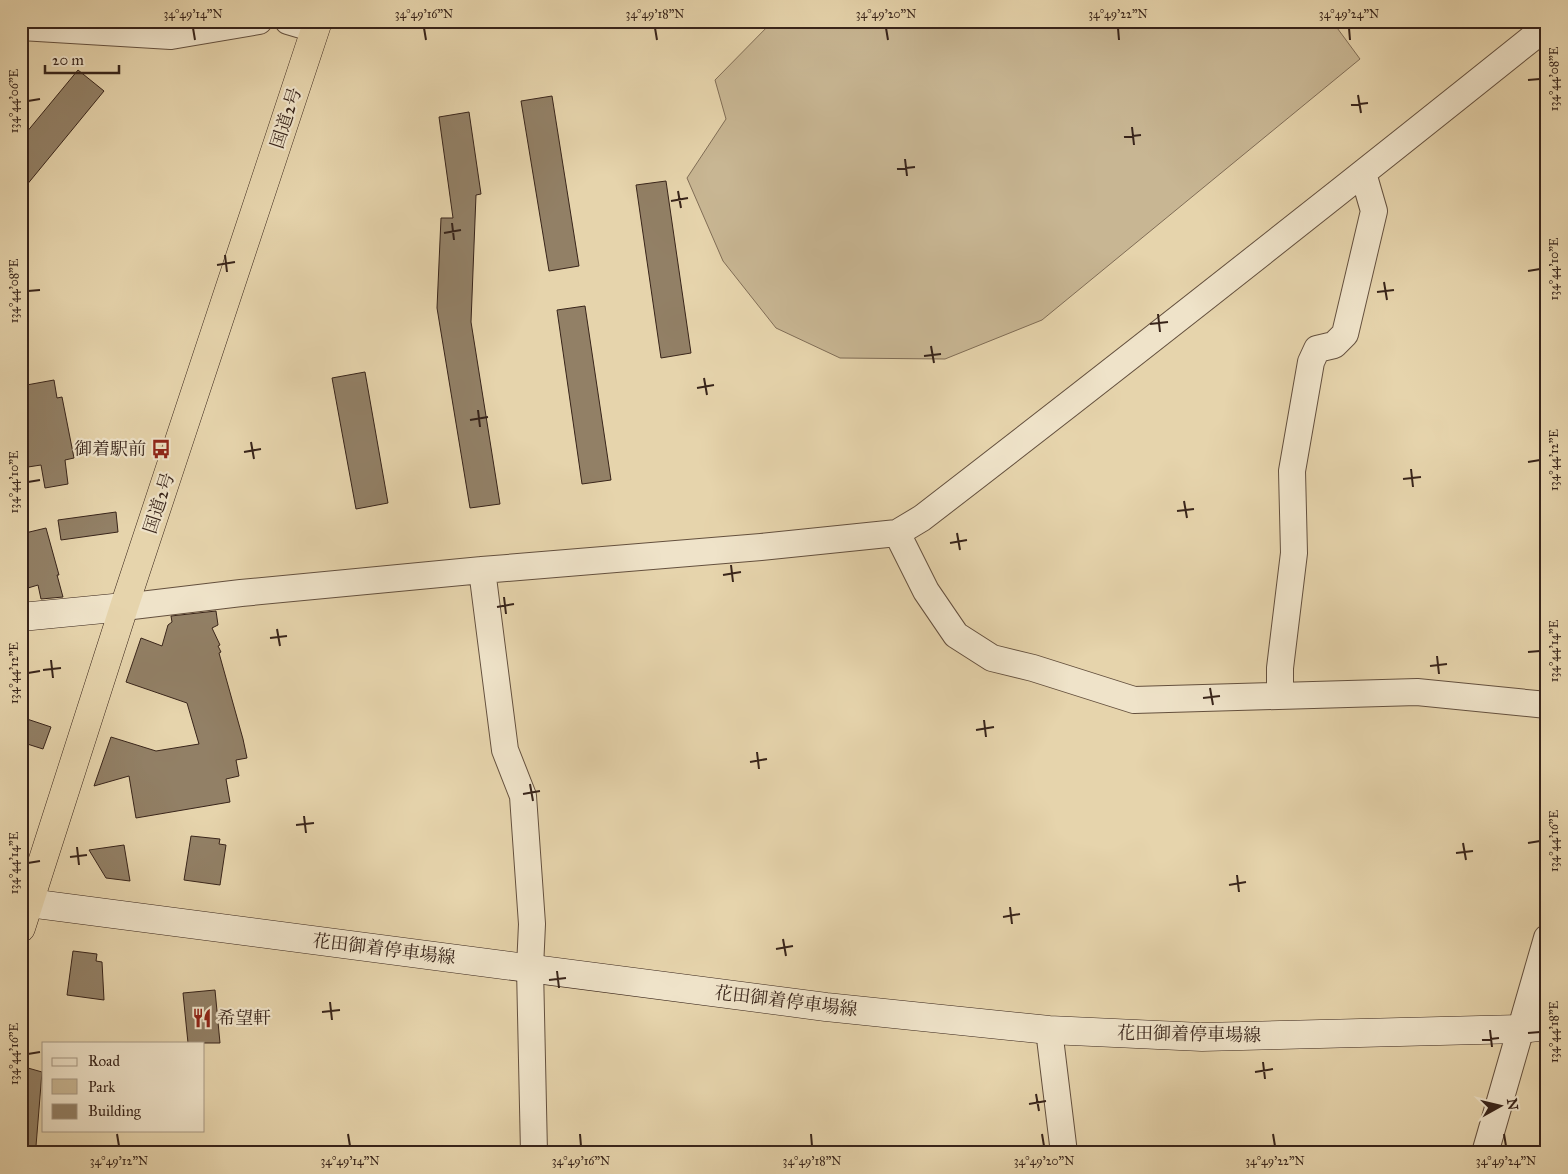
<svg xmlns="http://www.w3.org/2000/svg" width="1568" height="1174" viewBox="0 0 1568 1174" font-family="'IM FELL Great Primer','Noto Serif JP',serif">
<rect width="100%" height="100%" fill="#e6d4ac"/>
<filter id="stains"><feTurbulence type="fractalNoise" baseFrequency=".004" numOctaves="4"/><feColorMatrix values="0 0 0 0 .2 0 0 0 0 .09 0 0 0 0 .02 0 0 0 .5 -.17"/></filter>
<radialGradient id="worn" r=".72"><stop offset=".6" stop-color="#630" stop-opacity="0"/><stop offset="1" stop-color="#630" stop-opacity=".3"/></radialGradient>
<!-- green -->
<path fill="#c8b693" stroke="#806d56" d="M 773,21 L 1332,21 L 1360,59 L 1042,320 L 945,359 L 840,358 L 776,328 L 723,261 L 687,178 L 726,119 L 715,80 Z"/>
<!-- building -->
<path fill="#928066" stroke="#38241a" d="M 78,70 L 104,91 L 21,192 L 21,139 Z
M 552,96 L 579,266 L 549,271 L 521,101 Z
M 469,112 L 481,194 L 476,195 L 471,322 L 500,504 L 470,508 L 437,308 L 441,218 L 453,218 L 439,117 Z
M 666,181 L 691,353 L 661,358 L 636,185 Z
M 585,306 L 611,480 L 582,484 L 557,310 Z
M 365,372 L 388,503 L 356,509 L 332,378 Z
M 54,380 L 57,398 L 62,397 L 74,458 L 65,460 L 68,484 L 45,488 L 41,465 L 28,467 L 21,435 L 21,386 Z
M 116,512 L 118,532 L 61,540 L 58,520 Z
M 46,528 L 59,575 L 57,575 L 63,597 L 41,599 L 38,585 L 28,588 L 21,562 L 21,534 Z
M 216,611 L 218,625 L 212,628 L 220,645 L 218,646 L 221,652 L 219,653 L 243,739 L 247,758 L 236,760 L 239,776 L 226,779 L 230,802 L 136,818 L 129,776 L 94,786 L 111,737 L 156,751 L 199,744 L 187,703 L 126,682 L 141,638 L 162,646 L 168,625 L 172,622 L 171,616 Z
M 21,717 L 51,727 L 43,749 L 21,742 Z
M 191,836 L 220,839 L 219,844 L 226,845 L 220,885 L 184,880 Z
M 124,845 L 130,881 L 106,878 L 89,850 Z
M 73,951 L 97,954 L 96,961 L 102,962 L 104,1000 L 67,995 Z
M 215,990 L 220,1043 L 188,1043 L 183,993 Z
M 21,1066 L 42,1072 L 36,1146 L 21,1146 Z"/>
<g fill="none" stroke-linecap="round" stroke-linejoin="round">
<defs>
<path id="street" d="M 288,21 L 315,29
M 21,27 L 171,36 L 259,21
M 897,533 L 926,591 L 956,635 L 992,658 L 1033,668 L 1134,700 L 1417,692 L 1547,705
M 482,570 L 505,750 L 523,796 L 532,924 L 530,968 L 534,1153
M 124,607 L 241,593 L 482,570 L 761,547 L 897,533 L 922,518 C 1132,356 1340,192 1547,26
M 1280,695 L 1280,668 L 1294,553 L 1292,471 L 1311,362 L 1317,349 L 1334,345 L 1345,334 L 1374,211 L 1363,173
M 1049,1030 L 1064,1153
M 1485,1153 L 1547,938"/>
<path id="secondary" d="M 21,617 L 124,607
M 29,903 L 826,1007 L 1049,1030 L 1202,1037 L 1520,1029 L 1547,1026"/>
<path id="highway" d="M 21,928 L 124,607 L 318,21"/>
</defs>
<!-- street casing -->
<use href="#street" stroke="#64503e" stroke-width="28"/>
<!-- secondary casing -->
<use href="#secondary" stroke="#38241a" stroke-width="29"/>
<!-- highway casing -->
<use href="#highway" stroke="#38241a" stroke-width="29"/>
<!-- street -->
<use href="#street" stroke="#efe3c9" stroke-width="26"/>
<!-- secondary -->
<use href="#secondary" stroke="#efe3c9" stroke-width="28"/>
<!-- highway -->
<use href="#highway" stroke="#e6d4ac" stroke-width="28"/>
</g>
<!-- ticks -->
<path fill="none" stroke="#38241a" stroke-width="2" d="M 193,28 L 195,40M 424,28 L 426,40M 655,28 L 657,40M 886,28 L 888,40M 1118,28 L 1119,40M 1349,28 L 1350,40M 1528,80 L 1540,79M 1358,95 L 1361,113M 28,101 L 40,99M 1351,105 L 1368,103M 1132,127 L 1134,145M 1124,137 L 1141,135M 905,159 L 907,176M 897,169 L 915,167M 678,191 L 681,208M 671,201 L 688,198M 452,223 L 454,240M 444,233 L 461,230M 225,255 L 227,272M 217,265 L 235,262M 1528,271 L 1540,269M 1384,282 L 1387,300M 28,291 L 40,290M 1377,292 L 1394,290M 1158,314 L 1160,332M 1150,324 L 1168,322M 931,346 L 934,363M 924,356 L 941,354M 704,378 L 707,395M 697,388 L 714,385M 478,410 L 480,427M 470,420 L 488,417M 251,442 L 254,459M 244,452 L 261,449M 1528,462 L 1540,460M 1411,469 L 1413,487M 1403,479 L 1421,477M 28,482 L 40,480M 1184,501 L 1187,518M 1177,511 L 1194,509M 957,533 L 960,550M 950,543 L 967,540M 731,565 L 733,582M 723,575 L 741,572M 504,597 L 506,614M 497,607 L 514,604M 277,629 L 280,646M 270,638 L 287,636M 1528,652 L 1540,651M 1437,656 L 1439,674M 51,660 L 53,678M 1430,666 L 1447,664M 43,670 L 61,668M 28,673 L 40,671M 1210,688 L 1213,705M 1203,698 L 1220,696M 984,720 L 986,737M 976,730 L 994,727M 757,752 L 759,769M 750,762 L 767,759M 530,784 L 533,801M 523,794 L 540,791M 304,816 L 306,833M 296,825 L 314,823M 1463,843 L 1466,860M 1528,843 L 1540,841M 77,847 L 79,865M 1456,853 L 1473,851M 70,857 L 87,855M 28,863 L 40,861M 1237,875 L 1239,892M 1229,885 L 1246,882M 1010,907 L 1012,924M 1003,917 L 1020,914M 783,939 L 786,956M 776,949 L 793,946M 557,971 L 559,988M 549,980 L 566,978M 330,1002 L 332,1020M 322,1012 L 340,1010M 1490,1030 L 1492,1047M 1528,1033 L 1540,1032M 1482,1040 L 1499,1038M 28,1054 L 40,1052M 1263,1062 L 1265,1079M 1255,1072 L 1273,1069M 1036,1094 L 1039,1111M 1029,1104 L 1046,1101M 117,1134 L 119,1146M 348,1134 L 350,1146M 580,1134 L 581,1146M 811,1134 L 812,1146M 1042,1134 L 1044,1146M 1273,1134 L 1275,1146M 1504,1134 L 1506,1146"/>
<!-- icons -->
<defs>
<symbol id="bus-bare" viewBox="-9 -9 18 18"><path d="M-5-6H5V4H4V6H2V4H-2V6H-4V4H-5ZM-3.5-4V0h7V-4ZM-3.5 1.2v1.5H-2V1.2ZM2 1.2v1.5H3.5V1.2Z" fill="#8f2418" stroke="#efe3c9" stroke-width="2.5" paint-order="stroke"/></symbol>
<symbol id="restaurant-bare" viewBox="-9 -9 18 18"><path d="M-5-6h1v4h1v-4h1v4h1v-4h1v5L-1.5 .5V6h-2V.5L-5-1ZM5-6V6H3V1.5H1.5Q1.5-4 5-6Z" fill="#8f2418" stroke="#efe3c9" stroke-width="2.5" paint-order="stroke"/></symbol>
</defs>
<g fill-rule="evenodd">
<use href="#bus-bare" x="147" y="435" width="28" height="28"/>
<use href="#restaurant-bare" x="188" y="1004" width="28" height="28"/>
</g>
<g text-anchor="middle" stroke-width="4.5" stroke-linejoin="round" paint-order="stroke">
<!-- street labels -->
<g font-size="18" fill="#38241a" stroke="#efe3c9">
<text transform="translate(286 118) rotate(-72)" y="6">国道2号</text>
<text transform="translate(159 503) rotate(-72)" y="6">国道2号</text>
<text transform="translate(384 949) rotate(7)" y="6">花田御着停車場線</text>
<text transform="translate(786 1001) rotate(7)" y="6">花田御着停車場線</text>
<text transform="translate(1189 1034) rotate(1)" y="6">花田御着停車場線</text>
</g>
<!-- poi labels -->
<g font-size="18" fill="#38241a" stroke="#efe3c9" text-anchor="end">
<text x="146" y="455">御着駅前</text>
<text x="217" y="1024" text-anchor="start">希望軒</text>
</g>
</g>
<!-- margin -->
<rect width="1568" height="1174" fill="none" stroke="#e6d4ac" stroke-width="55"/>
<!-- legend -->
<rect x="42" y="1042" width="162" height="90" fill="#efe3c9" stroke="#a69783"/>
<rect x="52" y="1058" width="25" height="8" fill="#efe3c9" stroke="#a69783"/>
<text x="88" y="1066" font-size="15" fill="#38241a">Road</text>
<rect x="52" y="1079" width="25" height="15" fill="#c8b693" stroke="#a69783"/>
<text x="88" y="1092" font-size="15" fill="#38241a">Park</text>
<rect x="52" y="1104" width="25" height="15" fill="#928066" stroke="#a69783"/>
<text x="88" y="1116" font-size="15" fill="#38241a">Building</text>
<!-- north arrow -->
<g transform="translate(1500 1106) rotate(82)" stroke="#efe3c9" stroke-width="4" paint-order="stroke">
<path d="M0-4L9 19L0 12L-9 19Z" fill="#38241a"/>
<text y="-8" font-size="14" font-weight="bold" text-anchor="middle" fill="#38241a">N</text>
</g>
<!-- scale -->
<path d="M45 65v8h74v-8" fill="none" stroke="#38241a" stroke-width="2.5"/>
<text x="52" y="65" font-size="15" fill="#38241a" stroke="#efe3c9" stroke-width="4" paint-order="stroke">20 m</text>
<rect x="28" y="28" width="1512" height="1118" fill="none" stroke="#38241a" stroke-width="2"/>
<g font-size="12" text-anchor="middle" fill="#38241a">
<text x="193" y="18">34°49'14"N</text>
<text x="424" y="18">34°49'16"N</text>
<text x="655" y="18">34°49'18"N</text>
<text x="886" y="18">34°49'20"N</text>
<text x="1118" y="18">34°49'22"N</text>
<text x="1349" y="18">34°49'24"N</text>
<text transform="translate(1554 79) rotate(-90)" y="4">134°44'08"E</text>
<text transform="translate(14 101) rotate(-90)" y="4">134°44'06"E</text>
<text transform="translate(1554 269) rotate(-90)" y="4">134°44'10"E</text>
<text transform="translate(14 291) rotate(-90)" y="4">134°44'08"E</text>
<text transform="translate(1554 460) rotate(-90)" y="4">134°44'12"E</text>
<text transform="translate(14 482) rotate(-90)" y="4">134°44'10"E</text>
<text transform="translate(1554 651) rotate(-90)" y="4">134°44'14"E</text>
<text transform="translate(14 673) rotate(-90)" y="4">134°44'12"E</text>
<text transform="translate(1554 841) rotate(-90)" y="4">134°44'16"E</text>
<text transform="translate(14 863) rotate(-90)" y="4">134°44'14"E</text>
<text transform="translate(1554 1032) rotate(-90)" y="4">134°44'18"E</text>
<text transform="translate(14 1054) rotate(-90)" y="4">134°44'16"E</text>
<text x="119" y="1165">34°49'12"N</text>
<text x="350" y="1165">34°49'14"N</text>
<text x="581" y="1165">34°49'16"N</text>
<text x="812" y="1165">34°49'18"N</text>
<text x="1044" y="1165">34°49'20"N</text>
<text x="1275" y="1165">34°49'22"N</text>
<text x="1506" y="1165">34°49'24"N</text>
</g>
<rect width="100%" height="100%" filter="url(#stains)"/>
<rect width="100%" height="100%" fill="url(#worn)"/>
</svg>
